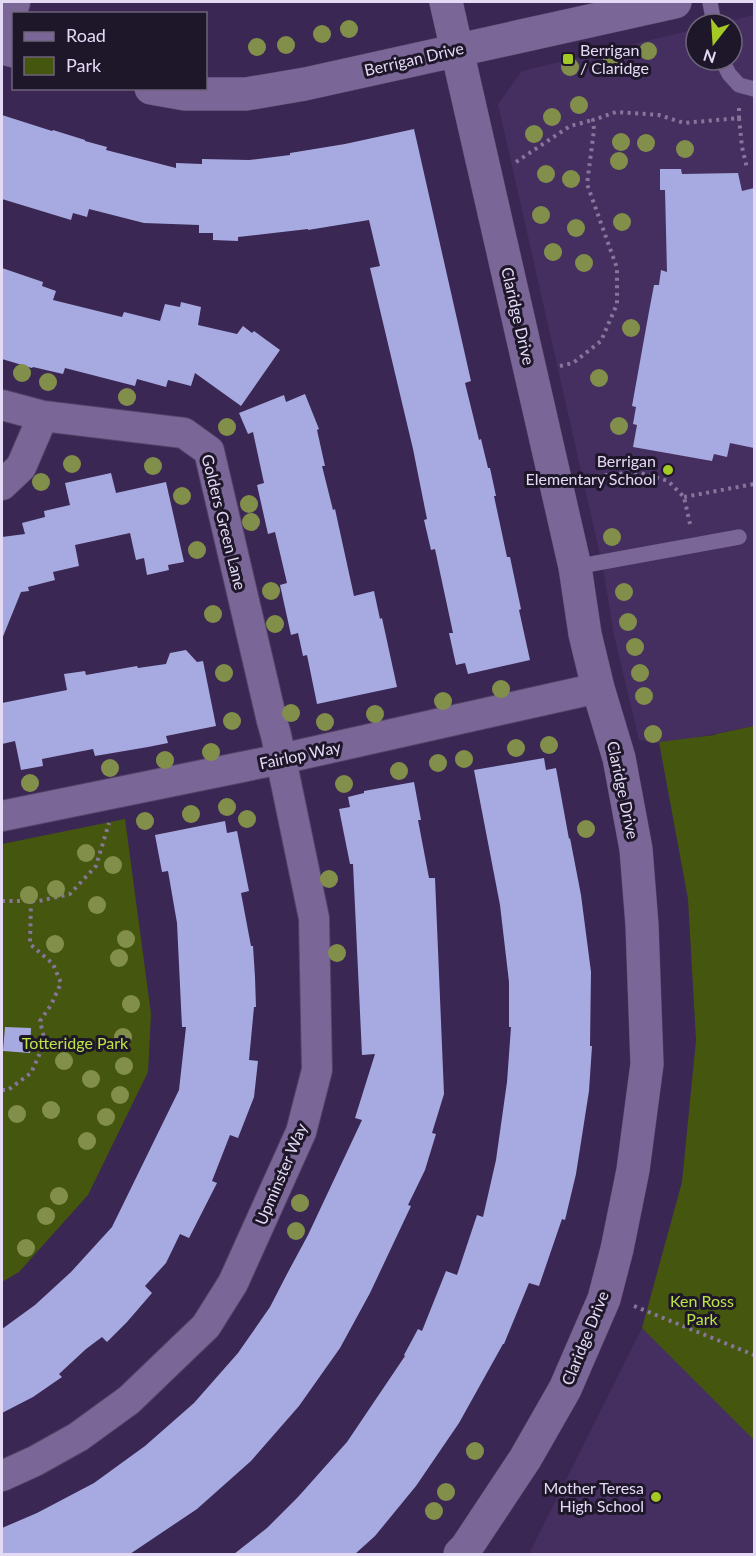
<svg xmlns="http://www.w3.org/2000/svg" width="756" height="1556" viewBox="0 0 756 1556" font-family="Lato,sans-serif">
<rect width="100%" height="100%" fill="#3a2753"/>
<!-- built -->
<path fill="#452f61" d="M 754,15 L 754,726 L 664,744 L 639,740 L 614,635 L 603,568 L 498,104 L 522,71 L 696,29 L 696,60 L 732,60 L 732,24 L 716,24 Z
M 642,1328 L 754,1440 L 754,1554 L 529,1554 Z"/>
<!-- green -->
<path fill="#45560f" d="M 754,726 L 754,1440 L 642,1328 L 682,1182 L 696,1040 L 688,899 L 659,742 L 715,735 L 716,734 Z
M 125,819 L 151,1014 L 148,1072 L 88,1195 L 19,1272 L 2,1282 L 2,844 Z"/>
<!-- building -->
<path fill="#a7aae0" d="M 2,115 L 52,131 L 53,130 L 85,140 L 85,141 L 107,147 L 106,150 L 176,168 L 176,163 L 202,164 L 202,159 L 249,160 L 290,155 L 290,153 L 345,144 L 414,129 L 471,381 L 465,383 L 479,440 L 481,439 L 488,468 L 490,468 L 496,496 L 494,496 L 507,557 L 510,557 L 521,609 L 519,610 L 530,660 L 468,674 L 465,663 L 456,665 L 449,633 L 453,633 L 435,549 L 431,550 L 424,520 L 427,519 L 413,449 L 370,268 L 380,266 L 369,220 L 308,230 L 308,229 L 238,237 L 238,241 L 213,240 L 213,233 L 199,233 L 199,225 L 144,223 L 89,209 L 87,217 L 73,213 L 71,220 L 2,199 Z
M 660,169 L 681,169 L 682,174 L 738,173 L 742,191 L 754,188 L 754,448 L 730,443 L 727,457 L 714,454 L 712,461 L 633,447 L 637,425 L 633,424 L 636,407 L 632,406 L 648,317 L 654,285 L 659,285 L 661,270 L 667,272 L 665,190 L 660,190 Z
M 2,268 L 43,282 L 42,286 L 56,291 L 53,300 L 122,317 L 124,312 L 160,321 L 165,304 L 180,307 L 181,302 L 201,307 L 198,325 L 237,334 L 243,326 L 252,333 L 254,331 L 280,350 L 241,406 L 195,373 L 191,386 L 168,380 L 166,387 L 137,379 L 135,386 L 65,368 L 63,374 L 33,367 L 32,368 L 2,359 Z
M 305,394 L 319,429 L 317,430 L 325,466 L 322,466 L 333,510 L 335,509 L 354,596 L 374,591 L 380,619 L 382,618 L 397,687 L 317,704 L 307,655 L 303,656 L 298,633 L 291,635 L 280,585 L 287,583 L 275,532 L 268,534 L 257,485 L 264,483 L 253,432 L 248,434 L 239,413 L 284,395 L 286,402 Z
M 111,473 L 116,493 L 166,482 L 184,562 L 168,565 L 169,570 L 147,575 L 144,558 L 136,560 L 130,533 L 75,545 L 79,566 L 53,572 L 55,580 L 28,587 L 29,591 L 21,592 L 2,639 L 2,537 L 25,534 L 22,523 L 45,517 L 44,511 L 70,505 L 65,483 Z
M 186,650 L 197,662 L 203,661 L 216,726 L 166,736 L 168,743 L 148,747 L 95,756 L 93,749 L 42,759 L 43,766 L 21,770 L 15,741 L 2,744 L 2,703 L 67,690 L 64,674 L 85,671 L 86,675 L 137,666 L 138,668 L 166,664 L 170,653 Z
M 544,758 L 546,770 L 556,768 L 569,839 L 570,838 L 581,895 L 591,972 L 590,1046 L 592,1046 L 589,1091 L 576,1174 L 565,1220 L 562,1219 L 539,1286 L 529,1283 L 504,1344 L 503,1344 L 459,1423 L 416,1486 L 375,1536 L 355,1554 L 234,1554 L 267,1528 L 298,1497 L 347,1442 L 405,1356 L 404,1355 L 418,1329 L 422,1331 L 446,1271 L 457,1275 L 477,1215 L 483,1217 L 496,1160 L 507,1082 L 511,1027 L 509,1027 L 509,982 L 500,905 L 474,770 Z
M 414,782 L 421,820 L 418,820 L 429,878 L 435,878 L 444,1094 L 432,1133 L 436,1134 L 425,1170 L 408,1205 L 411,1206 L 370,1293 L 340,1348 L 299,1406 L 251,1461 L 197,1509 L 130,1554 L 2,1554 L 2,1528 L 37,1513 L 94,1483 L 145,1446 L 194,1403 L 238,1353 L 270,1307 L 287,1274 L 308,1235 L 362,1120 L 355,1118 L 375,1054 L 362,1055 L 353,864 L 350,864 L 339,809 L 350,807 L 348,797 L 364,793 L 364,791 Z
M 225,821 L 227,833 L 237,831 L 249,891 L 241,893 L 251,946 L 253,946 L 255,977 L 256,1007 L 254,1007 L 249,1060 L 258,1061 L 254,1097 L 238,1138 L 230,1135 L 212,1181 L 217,1183 L 189,1238 L 180,1234 L 166,1263 L 145,1286 L 152,1293 L 127,1322 L 107,1342 L 102,1337 L 86,1349 L 59,1374 L 62,1377 L 33,1397 L 2,1413 L 2,1329 L 35,1305 L 71,1272 L 112,1227 L 179,1090 L 186,1027 L 182,1027 L 177,923 L 168,871 L 162,872 L 155,835 Z
M 5,1027 L 31,1028 L 30,1053 L 3,1051 Z"/>
<g fill="none" stroke-linecap="round" stroke-linejoin="round">
<defs>
<path id="service" d="M 710,2 L 714,24
M 722,60 L 729,74 L 739,85 L 754,89
M 575,567 L 739,537"/>
<path id="minor" d="M 2,47 L 15,2
M 2,405 L 43,416 L 184,433 L 209,451 L 272,721 L 276,735 L 314,918 L 317,1070 L 301,1132 L 233,1283 L 206,1326 L 129,1400 L 78,1437 L 35,1461 L 2,1476
M 2,485 L 21,467 L 43,416
M 2,816 L 281,759 L 598,688"/>
<path id="tertiary" d="M 446,2 L 575,567 L 585,634 L 598,688 L 619,758 L 636,849 L 642,925 L 647,1064 L 633,1170 L 617,1249 L 604,1299 L 565,1389 L 525,1459 L 466,1548 L 460,1554
M 2,48 L 14,51
M 151,88 L 185,94 L 246,94 L 305,84 L 675,2"/>
</defs>
<!-- service casing -->
<use href="#service" stroke="#544368" stroke-width="16"/>
<!-- minor casing -->
<use href="#minor" stroke="#544368" stroke-width="32"/>
<!-- tertiary casing -->
<use href="#tertiary" stroke="#544368" stroke-width="34"/>
<!-- path -->
<path stroke="#85769a" stroke-width="4" stroke-dasharray="3 4.5" stroke-linecap="butt" d="M 739,118 L 742,147 L 747,168
M 516,162 L 570,126 L 593,120
M 560,366 L 573,363 L 601,341 L 617,304 L 617,268 L 587,184 L 594,130 L 593,120 L 616,112 L 659,115 L 684,123 L 739,118 L 739,107
M 597,476 L 637,472 L 668,481 L 684,497 L 690,524
M 684,497 L 754,484
M 2,901 L 39,901 L 70,894 L 96,866 L 109,823
M 2,1090 L 8,1090 L 31,1073 L 45,1042 L 40,1021 L 51,1005 L 61,983 L 53,964 L 30,944 L 31,901
M 634,1306 L 754,1355"/>
<!-- service -->
<use href="#service" stroke="#7a6697" stroke-width="15"/>
<!-- minor -->
<use href="#minor" stroke="#7a6697" stroke-width="30"/>
<!-- tertiary -->
<use href="#tertiary" stroke="#7a6697" stroke-width="33"/>
</g>
<!-- trees -->
<g fill="#828f4b">
<circle cx="349" cy="29" r="9"/>
<circle cx="322" cy="34" r="9"/>
<circle cx="286" cy="45" r="9"/>
<circle cx="257" cy="47" r="9"/>
<circle cx="648" cy="51" r="9"/>
<circle cx="612" cy="58" r="9"/>
<circle cx="570" cy="67" r="9"/>
<circle cx="579" cy="105" r="9"/>
<circle cx="552" cy="117" r="9"/>
<circle cx="534" cy="134" r="9"/>
<circle cx="621" cy="142" r="9"/>
<circle cx="646" cy="143" r="9"/>
<circle cx="685" cy="149" r="9"/>
<circle cx="619" cy="161" r="9"/>
<circle cx="546" cy="174" r="9"/>
<circle cx="571" cy="179" r="9"/>
<circle cx="541" cy="215" r="9"/>
<circle cx="622" cy="222" r="9"/>
<circle cx="576" cy="228" r="9"/>
<circle cx="553" cy="252" r="9"/>
<circle cx="584" cy="263" r="9"/>
<circle cx="631" cy="328" r="9"/>
<circle cx="22" cy="373" r="9"/>
<circle cx="599" cy="378" r="9"/>
<circle cx="48" cy="382" r="9"/>
<circle cx="127" cy="397" r="9"/>
<circle cx="619" cy="426" r="9"/>
<circle cx="227" cy="427" r="9"/>
<circle cx="72" cy="464" r="9"/>
<circle cx="153" cy="466" r="9"/>
<circle cx="41" cy="482" r="9"/>
<circle cx="182" cy="496" r="9"/>
<circle cx="249" cy="504" r="9"/>
<circle cx="251" cy="522" r="9"/>
<circle cx="612" cy="537" r="9"/>
<circle cx="197" cy="550" r="9"/>
<circle cx="271" cy="591" r="9"/>
<circle cx="624" cy="592" r="9"/>
<circle cx="213" cy="614" r="9"/>
<circle cx="628" cy="622" r="9"/>
<circle cx="275" cy="624" r="9"/>
<circle cx="635" cy="647" r="9"/>
<circle cx="224" cy="673" r="9"/>
<circle cx="640" cy="673" r="9"/>
<circle cx="501" cy="689" r="9"/>
<circle cx="644" cy="696" r="9"/>
<circle cx="443" cy="701" r="9"/>
<circle cx="291" cy="713" r="9"/>
<circle cx="375" cy="714" r="9"/>
<circle cx="232" cy="721" r="9"/>
<circle cx="325" cy="722" r="9"/>
<circle cx="653" cy="734" r="9"/>
<circle cx="549" cy="745" r="9"/>
<circle cx="516" cy="748" r="9"/>
<circle cx="211" cy="752" r="9"/>
<circle cx="464" cy="759" r="9"/>
<circle cx="165" cy="760" r="9"/>
<circle cx="438" cy="763" r="9"/>
<circle cx="110" cy="768" r="9"/>
<circle cx="399" cy="771" r="9"/>
<circle cx="30" cy="783" r="9"/>
<circle cx="344" cy="784" r="9"/>
<circle cx="227" cy="807" r="9"/>
<circle cx="191" cy="814" r="9"/>
<circle cx="247" cy="819" r="9"/>
<circle cx="145" cy="821" r="9"/>
<circle cx="586" cy="829" r="9"/>
<circle cx="86" cy="853" r="9"/>
<circle cx="113" cy="865" r="9"/>
<circle cx="329" cy="879" r="9"/>
<circle cx="56" cy="889" r="9"/>
<circle cx="29" cy="895" r="9"/>
<circle cx="97" cy="905" r="9"/>
<circle cx="126" cy="939" r="9"/>
<circle cx="55" cy="944" r="9"/>
<circle cx="337" cy="953" r="9"/>
<circle cx="119" cy="958" r="9"/>
<circle cx="131" cy="1004" r="9"/>
<circle cx="123" cy="1037" r="9"/>
<circle cx="64" cy="1061" r="9"/>
<circle cx="124" cy="1066" r="9"/>
<circle cx="91" cy="1079" r="9"/>
<circle cx="120" cy="1095" r="9"/>
<circle cx="51" cy="1110" r="9"/>
<circle cx="17" cy="1114" r="9"/>
<circle cx="106" cy="1117" r="9"/>
<circle cx="87" cy="1141" r="9"/>
<circle cx="59" cy="1196" r="9"/>
<circle cx="300" cy="1203" r="9"/>
<circle cx="46" cy="1216" r="9"/>
<circle cx="296" cy="1231" r="9"/>
<circle cx="26" cy="1248" r="9"/>
<circle cx="475" cy="1451" r="9"/>
<circle cx="446" cy="1492" r="9"/>
<circle cx="434" cy="1511" r="9"/>
</g>
<!-- markers -->
<g fill="#a4c824" stroke="#1e1629" stroke-width="2">
<rect x="562" y="53" width="12" height="12" rx="3"/>
<circle cx="668" cy="470" r="6"/>
<circle cx="656" cy="1497" r="6"/>
</g>
<g text-anchor="middle" stroke-width="6" stroke-linejoin="round" paint-order="stroke">
<!-- poi labels -->
<g font-size="16" fill="#e4daf5" stroke="#1e1629" text-anchor="end">
<text x="580" y="56" text-anchor="start">Berrigan<tspan x="580" dy="18">/ Claridge</tspan></text>
<text x="656" y="467">Berrigan<tspan x="656" dy="18">Elementary School</tspan></text>
<text x="644" y="1494">Mother Teresa<tspan x="644" dy="18">High School</tspan></text>
</g>
<!-- street labels -->
<g font-size="16" fill="#e4daf5" stroke="#1e1629">
<text transform="translate(414 59) rotate(-13)" y="6">Berrigan Drive</text>
<text transform="translate(518 316) rotate(77)" y="6">Claridge Drive</text>
<text transform="translate(224 522) rotate(76)" y="6">Golders Green Lane</text>
<text transform="translate(300 755) rotate(-12)" y="6">Fairlop Way</text>
<text transform="translate(623 790) rotate(78)" y="6">Claridge Drive</text>
<text transform="translate(281 1174) rotate(-67)" y="6">Upminster Way</text>
<text transform="translate(585 1338) rotate(-68)" y="6">Claridge Drive</text>
</g>
<!-- park labels -->
<g font-size="16" fill="#bde445" stroke="#1e1629">
<text x="75" y="1049">Totteridge Park</text>
<text x="702" y="1307">Ken Ross<tspan x="702" dy="18">Park</tspan></text>
</g>
</g>
<!-- border -->
<rect width="756" height="1556" fill="none" stroke="#e4daf5" stroke-width="6"/>
<!-- legend -->
<rect x="12" y="12" width="195" height="78" fill="#1e1629" stroke="#6d647b" stroke-width="1.5"/>
<rect x="24" y="32" width="30" height="9" fill="#7a6697" stroke="#6d647b" stroke-width="1.5"/>
<text x="66" y="42" font-size="18" fill="#e4daf5">Road</text>
<rect x="24" y="57" width="30" height="18" fill="#45560f" stroke="#6d647b" stroke-width="1.5"/>
<text x="66" y="72" font-size="18" fill="#e4daf5">Park</text>
<!-- north arrow -->
<g transform="translate(714 42) rotate(197)"><circle r="28" fill="#1e1629" stroke="#6d647b" stroke-width="1.5"/>
<path d="M0-4.5L10 22L0 15L-10 22Z" fill="#a4c824"/>
<text y="-9" font-size="16" font-weight="bold" text-anchor="middle" fill="#e4daf5">N</text>
</g>
</svg>
